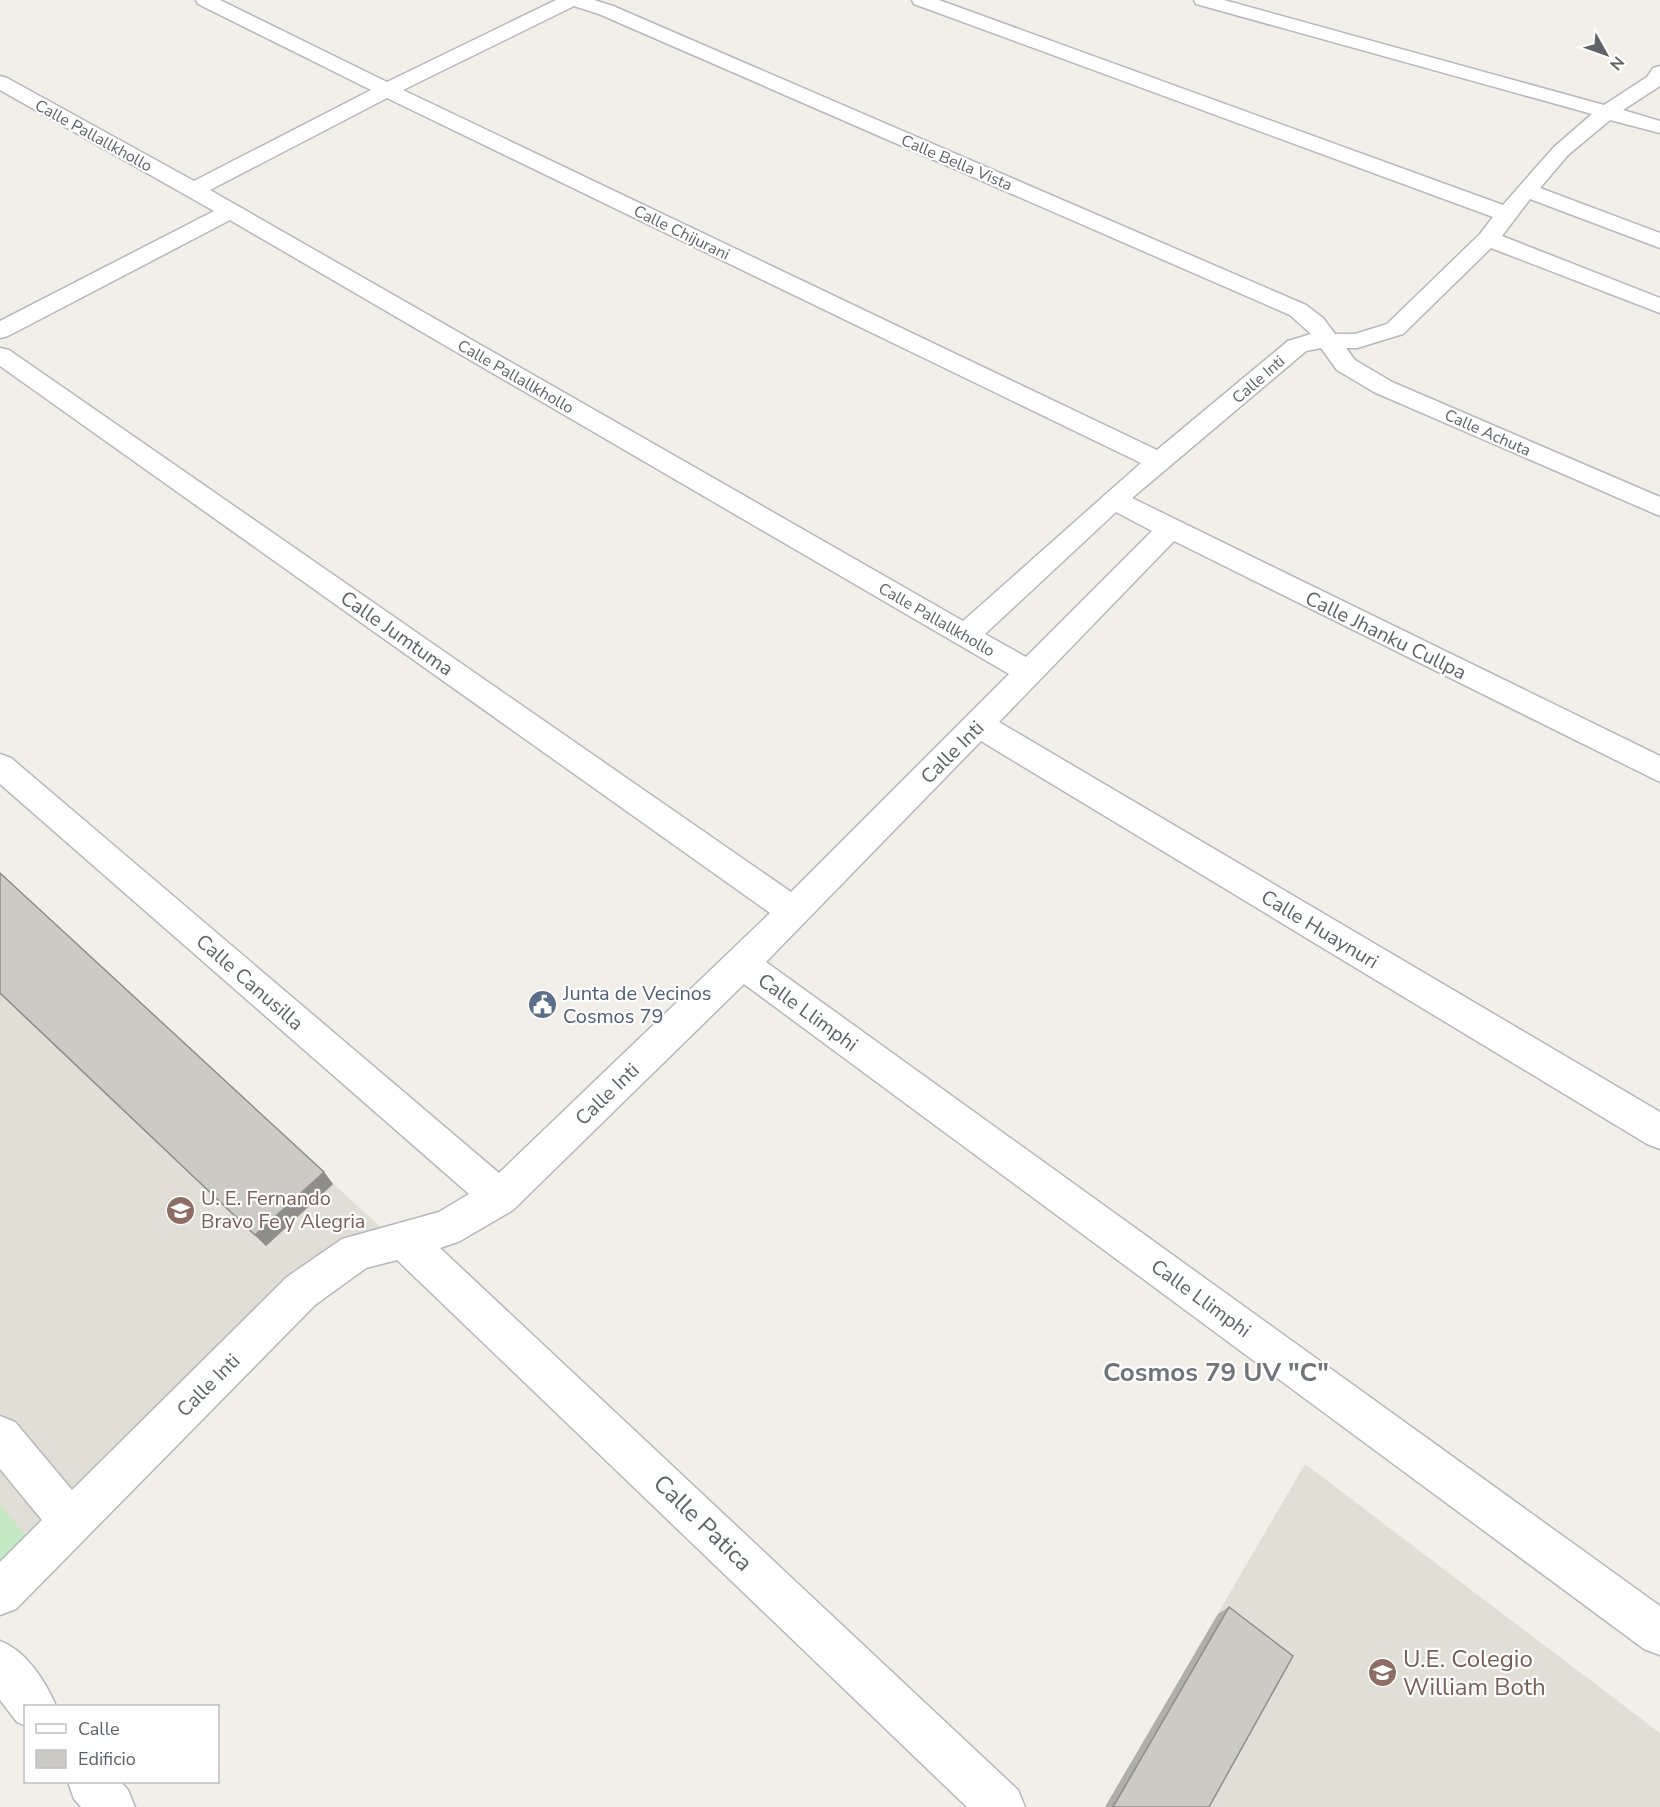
<svg xmlns="http://www.w3.org/2000/svg" width="1660" height="1807" viewBox="0 0 1660 1807" font-family="'Nunito Sans',sans-serif">
<rect width="100%" height="100%" fill="#f1efe8"/>
<!-- education -->
<path fill="#e1ded6" d="M 0,878 L 389,1235 L 46,1568 L 0,1512 Z
M 1305,1464 L 1660,1733 L 1660,1807 L 1105,1807 Z"/>
<!-- green -->
<path fill="#c5e8c5" d="M 0,1504 L 34,1546 L 0,1578 Z"/>
<g fill="none" stroke-linecap="round" stroke-linejoin="round">
<defs>
<path id="minor" d="M 196,0 L 220,0 L 387,82 L 556,0 L 594,0 L 613,6 L 1306,305 L 1323,318 L 1335,334 L 1355,334 L 1387,324 L 1480,234 L 1493,217 L 914,4 L 912,0 L 939,0 L 1503,205 L 1554,147 L 1592,114 L 1196,4 L 1194,0 L 1224,0 L 1604,105 L 1647,77 L 1653,68 L 1660,66 L 1660,86 L 1623,110 L 1660,121 L 1660,133 L 1610,120 L 1568,155 L 1540,188 L 1660,233 L 1660,248 L 1530,199 L 1502,236 L 1660,298 L 1660,313 L 1491,248 L 1403,334 L 1357,348 L 1346,348 L 1355,360 L 1392,382 L 1660,497 L 1660,516 L 1374,392 L 1337,370 L 1321,348 L 1306,351 L 1132,498 L 1660,756 L 1660,782 L 1174,541 L 999,722 L 1660,1112 L 1660,1149 L 1647,1144 L 981,741 L 766,962 L 1660,1606 L 1660,1655 L 1644,1649 L 744,984 L 513,1210 L 460,1241 L 440,1248 L 1018,1790 L 1025,1807 L 967,1807 L 397,1260 L 366,1268 L 315,1305 L 16,1609 L 0,1615 L 0,1562 L 42,1520 L 0,1469 L 0,1416 L 15,1422 L 72,1490 L 287,1277 L 342,1239 L 439,1212 L 469,1194 L 0,784 L 0,754 L 11,758 L 499,1173 L 770,913 L 0,366 L 0,348 L 9,350 L 791,892 L 1009,674 L 230,220 L 8,336 L 0,338 L 0,321 L 214,211 L 0,90 L 0,76 L 7,78 L 194,181 L 371,90 L 198,4 ZM 574,6 L 599,14 L 1290,315 L 1311,334 L 1288,341 L 1157,450 L 403,90 ZM 387,98 L 1141,463 L 963,621 L 210,190 ZM 1116,512 L 1152,531 L 1026,657 L 985,634 Z
M 0,1641 C 26,1651 45,1680 56,1706 L 26,1706 L 26,1726 L 17,1722 L 0,1700 Z
M 68,1782 L 121,1782 L 128,1790 L 135,1807 L 81,1807 L 74,1799 Z"/>
</defs>
<!-- minor casing -->
<use href="#minor" stroke="#b5b8bc" stroke-width="3"/>
<!-- minor -->
<use href="#minor" fill="#fff" fill-rule="evenodd"/>
</g>
<!-- wall -->
<path fill="#afaea9" d="M 0,873 L 324,1172 L 333,1184 L 266,1246 L 0,994 Z
M 1229,1607 L 1209,1807 L 1105,1807 L 1218,1614 Z"/>
<!-- shaded-wall -->
<path fill="#8f8d8a" d="M 324,1172 L 333,1184 L 266,1246 L 255,1235 Z"/>
<!-- building -->
<path fill="#cccac5" stroke="#8f8d8a" stroke-width="1.5" d="M 0,873 L 324,1172 L 255,1235 L 0,993 Z
M 1229,1607 L 1293,1656 L 1209,1807 L 1113,1807 Z"/>
<!-- icons -->
<defs>
<symbol id="civic-disc" viewBox="-11 -11 22 22"><circle r="9.5" fill="#5c6f8a" stroke="#fff"/><path d="M-.6-6.5H3V-4.5H.6V-3L4-1V1h2V6H-6V1h2V-1L-.6-3ZM-1.2 2.5V6h2.4V2.5Z" fill="#fff"/></symbol>
<symbol id="school-disc" viewBox="-11 -11 22 22"><circle r="9.5" fill="#8d6e63" stroke="#fff"/><path d="M0-5L7-2L0 1L-7-2ZM-4 1L0 2.5L4 1V4Q0 6-4 4Z" fill="#fff"/></symbol>
</defs>
<g fill-rule="evenodd">
<use href="#civic-disc" x="526" y="988" width="33" height="33"/>
<use href="#school-disc" x="164" y="1194" width="33" height="33"/>
<use href="#school-disc" x="1366" y="1656" width="33" height="33"/>
</g>
<g text-anchor="middle" stroke-width="4.5" stroke-linejoin="round" paint-order="stroke">
<!-- far-street labels -->
<g font-size="16" fill="#5f6368" stroke="#fff">
<text transform="translate(94 135) rotate(29)" y="6">Calle Pallallkhollo</text>
<text transform="translate(957 162) rotate(23)" y="6">Calle Bella Vista</text>
<text transform="translate(682 232) rotate(26)" y="6">Calle Chijurani</text>
<text transform="translate(516 376) rotate(30)" y="6">Calle Pallallkhollo</text>
<text transform="translate(1258 379) rotate(-41)" y="6">Calle Inti</text>
<text transform="translate(1488 432) rotate(24)" y="6">Calle Achuta</text>
<text transform="translate(937 619) rotate(30)" y="6">Calle Pallallkhollo</text>
</g>
<!-- street labels -->
<g font-size="20" fill="#5f6368" stroke="#fff">
<text transform="translate(397 633) rotate(35)" y="7">Calle Jumtuma</text>
<text transform="translate(1386 635) rotate(26)" y="7">Calle Jhanku Cullpa</text>
<text transform="translate(952 752) rotate(-45)" y="7">Calle Inti</text>
<text transform="translate(1320 929) rotate(31)" y="7">Calle Huaynuri</text>
<text transform="translate(250 982) rotate(41)" y="7">Calle Canusilla</text>
<text transform="translate(808 1012) rotate(36)" y="7">Calle Llimphi</text>
<text transform="translate(607 1094) rotate(-44)" y="7">Calle Inti</text>
<text transform="translate(1201 1298) rotate(36)" y="7">Calle Llimphi</text>
<text transform="translate(208 1385) rotate(-45)" y="7">Calle Inti</text>
</g>
<!-- service labels -->
<g font-size="20" fill="#4e5e75" stroke="#fff" text-anchor="start">
<text x="563" y="1000">Junta de Vecinos<tspan x="563" dy="23">Cosmos 79</tspan></text>
</g>
<!-- education labels -->
<g font-size="20" fill="#785e54" stroke="#fff" text-anchor="start">
<text x="201" y="1205">U. E. Fernando<tspan x="201" dy="23">Bravo Fe y Alegria</tspan></text>
</g>
<!-- near-street labels -->
<g font-size="24" fill="#5f6368" stroke="#fff">
<text transform="translate(703 1523) rotate(44)" y="8">Calle Patica</text>
</g>
<!-- near-education labels -->
<g font-size="24" fill="#785e54" stroke="#fff" text-anchor="start">
<text x="1403" y="1667">U.E. Colegio<tspan x="1403" dy="28">William Both</tspan></text>
</g>
<!-- near-neighbourhood labels -->
<g font-size="26" font-weight="bold" fill="#70757a" stroke="#fff">
<text x="1216" y="1381">Cosmos 79 UV "C"</text>
</g>
</g>
<!-- legend -->
<rect x="24" y="1705" width="195" height="78" fill="#ffffff" stroke="#bfc1c3" stroke-width="1.5"/>
<rect x="36" y="1724" width="30" height="9" fill="#ffffff" stroke="#bfc1c3" stroke-width="1.5"/>
<text x="78" y="1735" font-size="18" fill="#5f6368">Calle</text>
<rect x="36" y="1750" width="30" height="18" fill="#cccac5" stroke="#bfc1c3" stroke-width="1.5"/>
<text x="78" y="1765" font-size="18" fill="#5f6368">Edificio</text>
<!-- north arrow -->
<g transform="translate(1606 54) rotate(130)" stroke="#ffffff" stroke-width="4.5" paint-order="stroke">
<path d="M0-4.5L10 22L0 15L-10 22Z" fill="#5f6368"/>
<text y="-9" font-size="16" font-weight="bold" text-anchor="middle" fill="#5f6368">N</text>
</g>
</svg>
